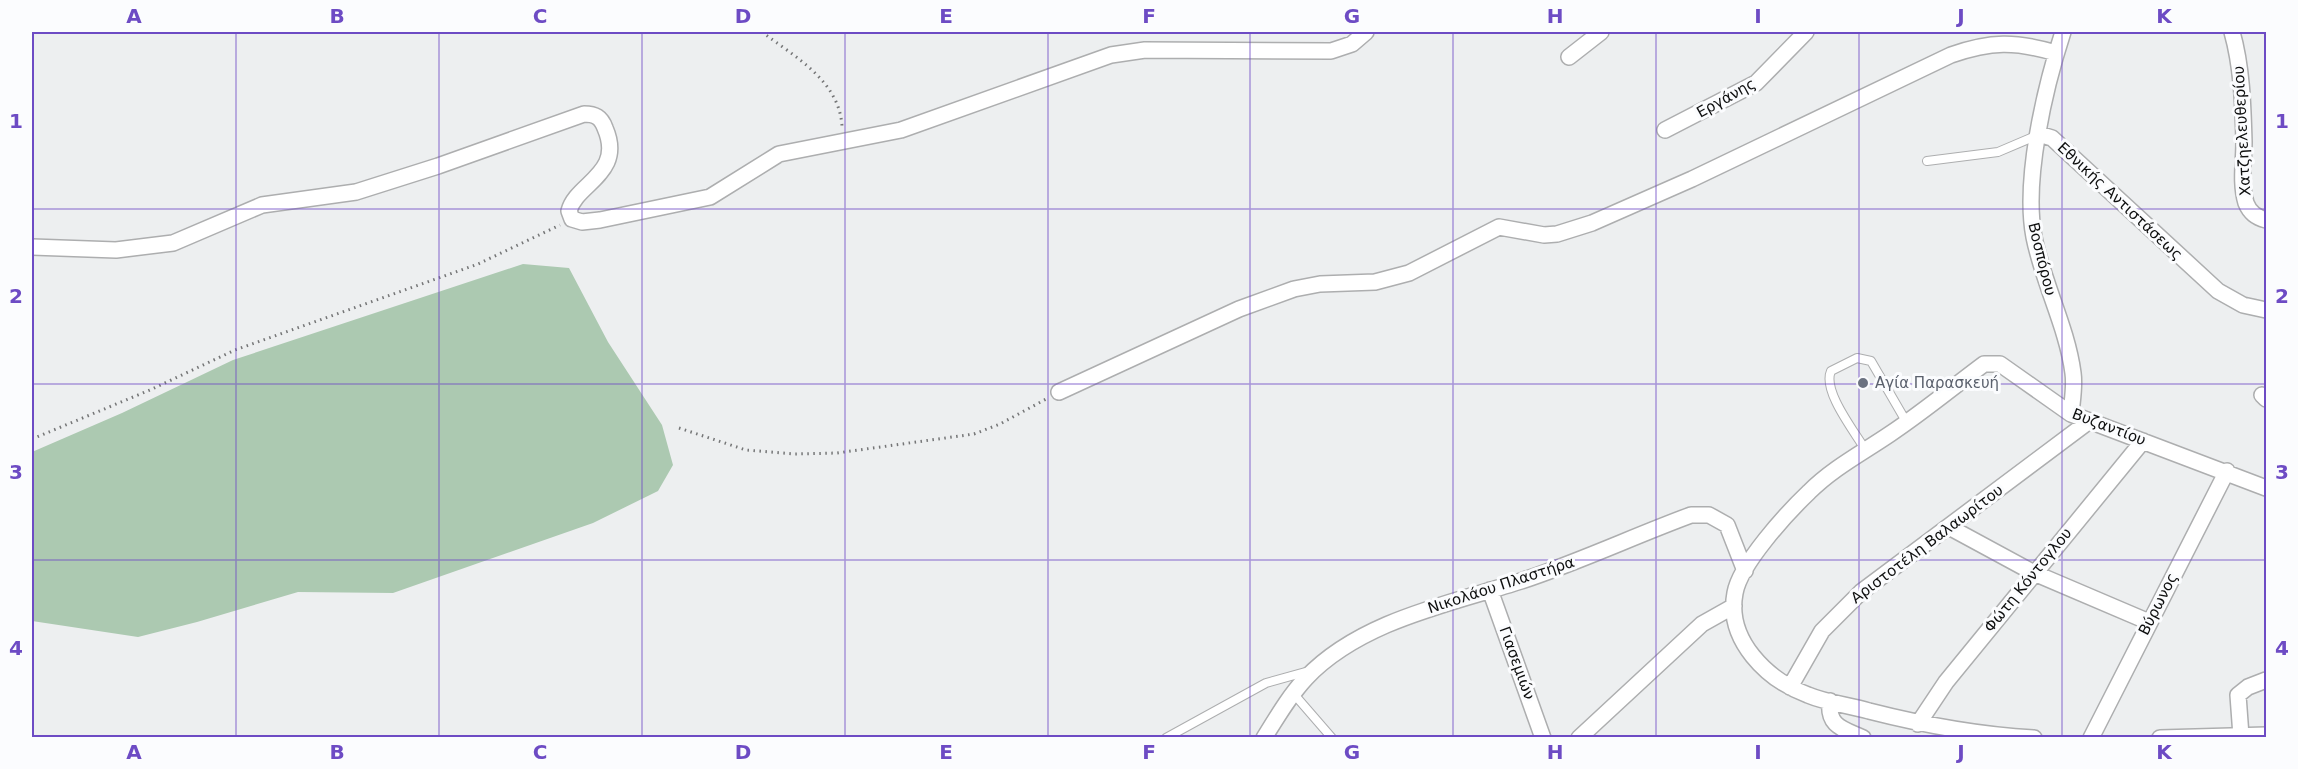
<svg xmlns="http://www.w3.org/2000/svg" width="2298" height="769" viewBox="0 0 2298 769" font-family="'DejaVu Sans',sans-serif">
<rect width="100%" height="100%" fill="#edeff0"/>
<!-- green -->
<path fill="#acc9b1" d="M 523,264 L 569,268 L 608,342 L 662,425 L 673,465 L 658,491 L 593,523 L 393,593 L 298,592 L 197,622 L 138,637 L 32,621 L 32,452 L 122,413 L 233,360 Z"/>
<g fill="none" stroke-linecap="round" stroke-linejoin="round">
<defs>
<path id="lane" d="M 1927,161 L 1998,152 L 2038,135
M 1866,451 C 1855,432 1822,391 1831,371 L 1857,358 L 1871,361 L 1907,423
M 1293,693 L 1332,738
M 1166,738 L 1266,683 L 1309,671"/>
<path id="street" d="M 2063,32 C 2045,87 2023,180 2034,237 C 2043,283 2067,327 2073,373 C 2075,387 2072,401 2071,414
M 2232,32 C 2242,67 2243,106 2244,142 C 2244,162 2240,183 2246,203 C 2250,213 2256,217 2266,220
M 1569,57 L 1601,32
M 1665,130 L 1756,83 L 1806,32
M 2039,134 L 2052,138 L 2218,291 L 2243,305 L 2266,310
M 32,247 L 116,250 L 173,243 L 262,205 L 356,192 L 438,166 L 584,114 C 595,114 601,117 605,128 C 625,174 576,183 569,211 L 572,219 L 582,222 L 600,220 L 710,197 L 779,154 L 901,130 L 1111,55 L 1145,50 L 1331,51 L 1352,44 L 1366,32
M 1059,392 L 1239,309 L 1294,289 L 1320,284 L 1375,282 L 1409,273 L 1499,227 L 1544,235 L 1557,234 L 1592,223 L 1692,179 L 1951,55 C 1991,41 2015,41 2056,53
M 2262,395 L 2266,399
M 1949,527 L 2034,573 L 2149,622
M 1490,590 L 1543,738
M 1790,687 L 1822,631 L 1861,592 L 2088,422
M 1830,701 C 1827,727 1844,729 1863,738
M 1918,724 L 1946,682 L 2143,441
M 2241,736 L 2238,695 L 2248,687 L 2266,680
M 1264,738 C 1277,717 1290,695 1306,678 C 1360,621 1449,604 1521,581 C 1579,562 1634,536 1691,515 L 1709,515 L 1727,525 L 1745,571
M 1579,738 L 1702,624 L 1734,606
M 2034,738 C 1977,735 1924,725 1869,711 C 1849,705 1827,703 1808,695 C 1767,680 1726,640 1735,593 C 1740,564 1787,513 1809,492 C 1833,468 1862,453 1890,434 C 1923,412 1953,387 1984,364 L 2000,364 L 2071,414 L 2266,488
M 2091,738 L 2227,471
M 2160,738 L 2266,735"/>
</defs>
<!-- lane casing -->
<use href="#lane" stroke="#adaeaf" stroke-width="10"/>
<!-- street casing -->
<use href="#street" stroke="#adaeaf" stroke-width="18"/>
<!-- path -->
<path stroke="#757677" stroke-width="3" stroke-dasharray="1.5 4.5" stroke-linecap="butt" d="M 762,32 C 795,57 840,81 842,127
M 679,428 L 746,450 L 794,454 L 837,453 L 974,434 L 1000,424 L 1048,398
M 32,439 L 150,390 L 235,350 L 478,264 L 560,225"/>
<!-- lane -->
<use href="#lane" stroke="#fff" stroke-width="8"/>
<!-- street -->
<use href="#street" stroke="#fff" stroke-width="15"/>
</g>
<!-- grid -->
<path fill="none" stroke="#6d4bc4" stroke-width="1.5" stroke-opacity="0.55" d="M 236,32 L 236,738M 439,32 L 439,738M 642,32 L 642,738M 845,32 L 845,738M 1048,32 L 1048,738M 1250,32 L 1250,738M 1453,32 L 1453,738M 1656,32 L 1656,738M 1859,32 L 1859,738M 2062,32 L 2062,738M 32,209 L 2266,209M 32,384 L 2266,384M 32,560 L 2266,560"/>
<!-- markers -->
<circle fill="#6b7280" stroke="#fbfcfe" stroke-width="2" cx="1863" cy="383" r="6"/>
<g text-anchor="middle" stroke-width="6" stroke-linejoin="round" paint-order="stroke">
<!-- street labels -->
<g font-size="15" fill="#0e0f0f" stroke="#fbfcfe">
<text transform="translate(1726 98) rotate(-29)" y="5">Εργάνης</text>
<text transform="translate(2242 131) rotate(-93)" y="5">Χατζηελευθερίου</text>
<text transform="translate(2120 201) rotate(43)" y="5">Εθνικής Αντιστάσεως</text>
<text transform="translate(2042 259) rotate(76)" y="5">Βοσπόρου</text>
<text transform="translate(2109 427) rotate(21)" y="5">Βυζαντίου</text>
<text transform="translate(1927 544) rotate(-37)" y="5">Αριστοτέλη Βαλαωρίτου</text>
<text transform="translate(2028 580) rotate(-51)" y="5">Φώτη Κόντογλου</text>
<text transform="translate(1501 585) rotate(-18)" y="5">Νικολάου Πλαστήρα</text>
<text transform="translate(2158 604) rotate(-63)" y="5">Βύρωνος</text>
<text transform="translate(1517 663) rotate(70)" y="5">Γιασεμιών</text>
</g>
<!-- worship labels -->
<g font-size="15" fill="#5b616d" stroke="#fbfcfe" text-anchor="start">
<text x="1875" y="388">Αγία Παρασκευή</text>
</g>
</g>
<!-- border -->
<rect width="2298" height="769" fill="none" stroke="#fbfcfe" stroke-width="66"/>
<rect x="33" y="33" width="2232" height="703" fill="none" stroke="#6d4bc4" stroke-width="2"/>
<g font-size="20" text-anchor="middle" font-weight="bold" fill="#6d4bc4">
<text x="134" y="23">A</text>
<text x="337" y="23">B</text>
<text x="540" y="23">C</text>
<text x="743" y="23">D</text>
<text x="946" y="23">E</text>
<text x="1149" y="23">F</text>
<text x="1352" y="23">G</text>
<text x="1555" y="23">H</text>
<text x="1758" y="23">I</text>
<text x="1961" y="23">J</text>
<text x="2164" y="23">K</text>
<text x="16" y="128">1</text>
<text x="2282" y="128">1</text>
<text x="16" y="303">2</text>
<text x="2282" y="303">2</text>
<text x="16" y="479">3</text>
<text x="2282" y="479">3</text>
<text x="16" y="655">4</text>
<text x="2282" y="655">4</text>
<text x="134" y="759">A</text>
<text x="337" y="759">B</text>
<text x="540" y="759">C</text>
<text x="743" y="759">D</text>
<text x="946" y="759">E</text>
<text x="1149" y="759">F</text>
<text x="1352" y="759">G</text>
<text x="1555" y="759">H</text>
<text x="1758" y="759">I</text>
<text x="1961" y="759">J</text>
<text x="2164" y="759">K</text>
</g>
</svg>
